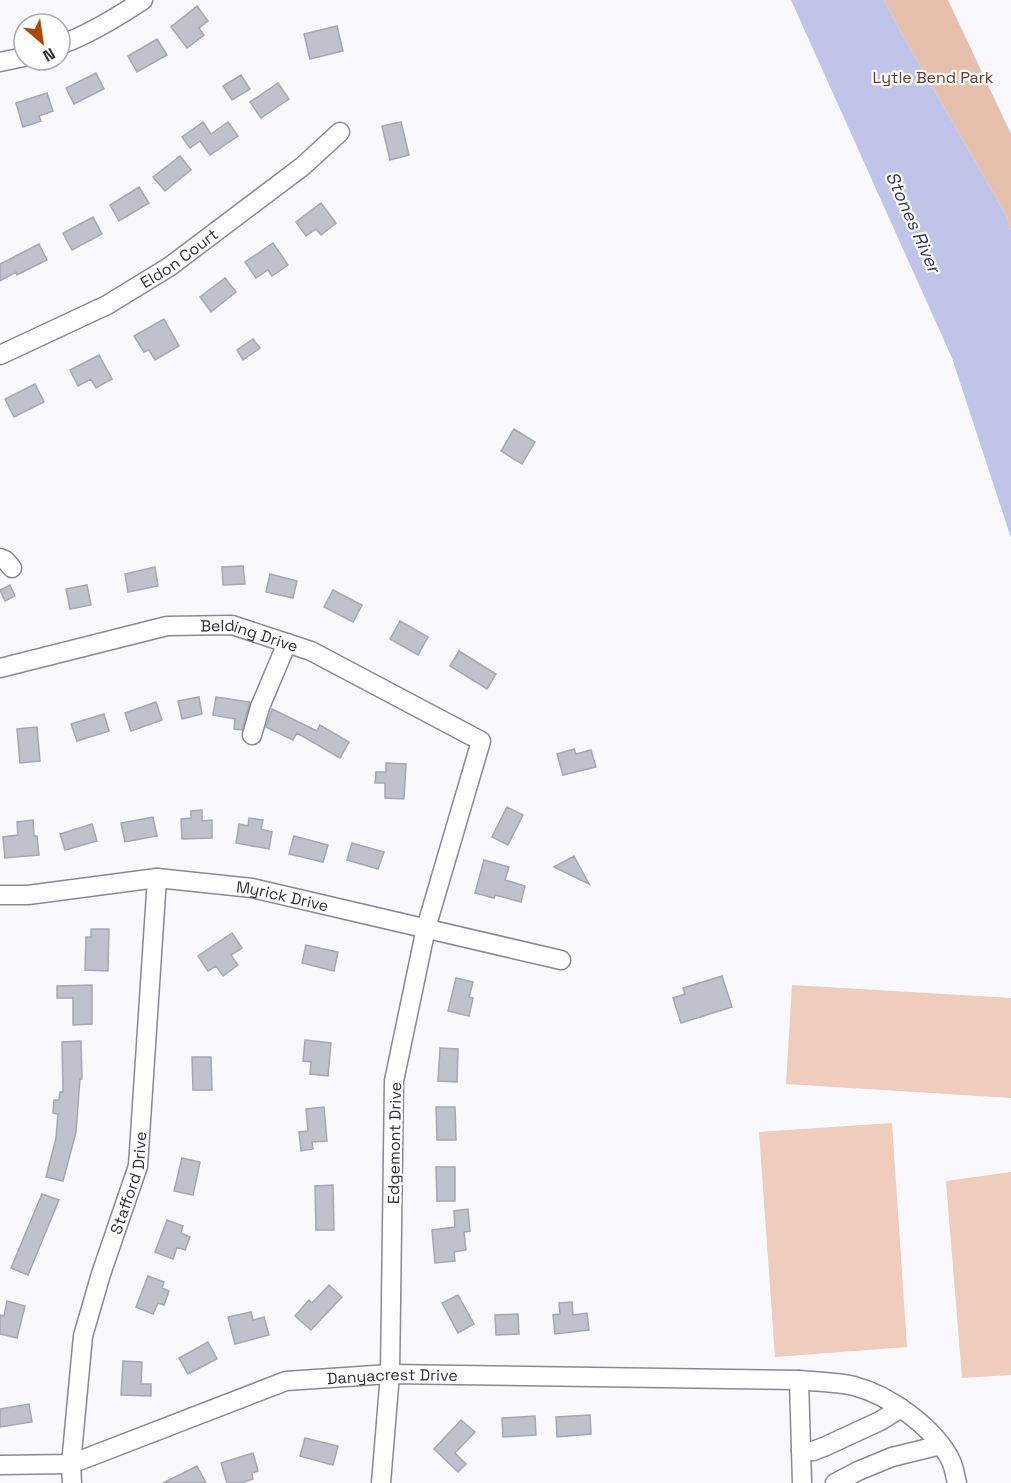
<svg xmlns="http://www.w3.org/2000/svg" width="1011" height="1483" viewBox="0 0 1011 1483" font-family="'Space Grotesk',sans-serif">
<rect width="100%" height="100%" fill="#f8f8fd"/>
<!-- green -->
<path fill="#efccbb" d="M 792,985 L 1011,998 L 1011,1098 L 786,1084 Z
M 892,1123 L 907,1347 L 775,1357 L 759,1132 Z
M 1011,1172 L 1011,1375 L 962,1378 L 946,1181 Z"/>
<!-- forest -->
<path fill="#e7bfad" d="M 884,0 L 948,0 L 1011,134 L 1011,230 L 1006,215 L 903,36 Z"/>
<!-- water -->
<path fill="#c0c4e9" d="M 791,0 L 884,0 L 903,36 L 1006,215 L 1011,230 L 1011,538 L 952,358 Z"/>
<!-- building -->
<path fill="#bfc1cd" stroke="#a5a7b2" stroke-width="1.5" d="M 197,6 L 208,21 L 199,28 L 204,35 L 187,48 L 171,27 Z
M 337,26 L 343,51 L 310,59 L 304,34 Z
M 157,39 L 167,55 L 137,72 L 128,56 Z
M 96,73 L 104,89 L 74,104 L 66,88 Z
M 241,75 L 250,89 L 232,100 L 223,86 Z
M 278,83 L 289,99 L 261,118 L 250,102 Z
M 47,93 L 53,111 L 39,116 L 41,121 L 23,127 L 16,103 Z
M 203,122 L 211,134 L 228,122 L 238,136 L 210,155 L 200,141 L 190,148 L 182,137 Z
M 401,122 L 409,155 L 390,160 L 382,126 Z
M 180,156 L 191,170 L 165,191 L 153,177 Z
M 139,187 L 149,203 L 119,221 L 110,205 Z
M 321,203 L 336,223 L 321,235 L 316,229 L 306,236 L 296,222 Z
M 93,217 L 102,234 L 72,250 L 63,233 Z
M 273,243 L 288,265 L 272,276 L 268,270 L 256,278 L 245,262 Z
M 39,244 L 47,260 L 17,275 L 16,272 L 0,281 L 0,264 Z
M 225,278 L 236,292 L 211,312 L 200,297 Z
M 164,319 L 179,346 L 155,360 L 149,350 L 144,352 L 134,336 Z
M 253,339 L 260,348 L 243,360 L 237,350 Z
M 99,355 L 112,379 L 96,388 L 91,379 L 78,386 L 70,370 Z
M 35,384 L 44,402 L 14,417 L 5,399 Z
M 514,429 L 535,442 L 522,464 L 501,451 Z
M 243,566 L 245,584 L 223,585 L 222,567 Z
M 155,567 L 158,586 L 128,592 L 125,574 Z
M 270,574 L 297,581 L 293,598 L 266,592 Z
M 10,585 L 15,596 L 5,601 L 0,590 Z
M 87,585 L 91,605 L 70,609 L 66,589 Z
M 333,590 L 362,605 L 353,622 L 324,607 Z
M 400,621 L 428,637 L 418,655 L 390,639 Z
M 459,651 L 496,674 L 487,689 L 450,666 Z
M 199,697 L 202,714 L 182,719 L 178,701 Z
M 216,697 L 250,702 L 242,730 L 234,729 L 235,719 L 213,715 Z
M 156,702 L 162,720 L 131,731 L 125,713 Z
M 272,709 L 317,731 L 320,725 L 349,742 L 340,758 L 297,733 L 293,740 L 266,727 Z
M 104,714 L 109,731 L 77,741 L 71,724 Z
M 37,727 L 40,761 L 20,763 L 17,729 Z
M 574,749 L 576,754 L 591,750 L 596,767 L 563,775 L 557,754 Z
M 386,763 L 406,764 L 404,799 L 385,798 L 385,783 L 375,783 L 376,772 L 386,772 Z
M 507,807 L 523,815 L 508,845 L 492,837 Z
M 202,810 L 202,821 L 212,820 L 212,838 L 182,839 L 181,819 L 191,818 L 191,811 Z
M 153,817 L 157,836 L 125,842 L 121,823 Z
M 249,818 L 263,820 L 261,829 L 272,832 L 269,849 L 236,843 L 239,824 L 248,826 Z
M 33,820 L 34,836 L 37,836 L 39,855 L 5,858 L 3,837 L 18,835 L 17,822 Z
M 92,824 L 97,841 L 65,850 L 60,834 Z
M 294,836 L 328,845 L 323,862 L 289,854 Z
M 352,843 L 384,852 L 378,869 L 347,860 Z
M 574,856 L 589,884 L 554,867 Z
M 484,860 L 509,867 L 505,880 L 525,886 L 521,902 L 495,895 L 494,898 L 475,893 Z
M 91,929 L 109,929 L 108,971 L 85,970 L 86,937 L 91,937 Z
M 232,933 L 242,948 L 231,955 L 238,965 L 223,976 L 216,966 L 208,971 L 198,956 Z
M 306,945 L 338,952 L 334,971 L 302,963 Z
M 722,976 L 732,1007 L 681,1023 L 673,998 L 685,994 L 683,988 Z
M 456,978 L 473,982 L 469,997 L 473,998 L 469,1016 L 448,1011 Z
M 92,985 L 92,1024 L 73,1025 L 73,998 L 57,998 L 57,986 Z
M 305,1040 L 331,1043 L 328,1076 L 310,1074 L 311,1062 L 303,1061 Z
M 81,1041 L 82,1079 L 80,1079 L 76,1132 L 63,1181 L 46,1177 L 56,1138 L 58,1114 L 53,1113 L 54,1100 L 59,1100 L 60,1092 L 63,1092 L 62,1042 Z
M 440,1048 L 458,1049 L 457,1082 L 438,1081 Z
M 192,1057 L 211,1057 L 212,1090 L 193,1090 Z
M 324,1107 L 327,1141 L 312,1142 L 313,1149 L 301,1151 L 299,1132 L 308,1131 L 306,1109 Z
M 436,1107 L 455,1107 L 456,1140 L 437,1140 Z
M 182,1158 L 200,1162 L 193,1195 L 174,1191 Z
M 436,1167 L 455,1167 L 455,1201 L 437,1201 Z
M 333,1185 L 334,1230 L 316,1230 L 315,1186 Z
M 42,1194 L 59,1200 L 28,1275 L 11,1268 Z
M 468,1209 L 470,1231 L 464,1232 L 466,1250 L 454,1252 L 455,1261 L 435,1263 L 432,1230 L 455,1227 L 454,1211 Z
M 167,1220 L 183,1226 L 181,1233 L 190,1237 L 185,1250 L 177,1247 L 173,1259 L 155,1252 Z
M 148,1276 L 164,1282 L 162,1288 L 169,1291 L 164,1305 L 158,1303 L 153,1314 L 136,1307 Z
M 329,1285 L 342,1297 L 311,1330 L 295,1316 L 309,1300 L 312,1303 Z
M 458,1295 L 474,1324 L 458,1333 L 442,1303 Z
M 7,1301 L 25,1306 L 17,1338 L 0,1334 L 0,1315 L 4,1316 Z
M 572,1302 L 573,1315 L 587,1313 L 589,1330 L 555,1334 L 553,1315 L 560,1314 L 559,1303 Z
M 251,1312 L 253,1320 L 264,1317 L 269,1335 L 235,1344 L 228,1317 Z
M 518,1314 L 519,1334 L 496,1335 L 495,1315 Z
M 208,1342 L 217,1359 L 188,1374 L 179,1358 Z
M 123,1361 L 142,1362 L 141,1384 L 151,1384 L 151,1396 L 121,1395 Z
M 29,1404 L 32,1422 L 0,1427 L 0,1409 Z
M 590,1415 L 591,1434 L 557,1437 L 556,1417 Z
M 535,1416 L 536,1435 L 503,1437 L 502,1418 Z
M 461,1420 L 475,1432 L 455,1453 L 466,1464 L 458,1472 L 434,1449 Z
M 305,1438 L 338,1446 L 333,1465 L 300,1456 Z
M 253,1453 L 258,1471 L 252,1473 L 253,1479 L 241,1483 L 227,1483 L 221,1463 Z
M 197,1466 L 206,1483 L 163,1483 Z"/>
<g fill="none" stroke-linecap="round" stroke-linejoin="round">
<defs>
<g id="minor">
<path d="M 60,45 C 90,34 116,18 143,0"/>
<path d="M 0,62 L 24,57"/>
<path id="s1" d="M 0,355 L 107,305 L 169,267 L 303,166 L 340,132"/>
<path d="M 0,558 L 5,560 L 12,568"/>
<path id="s2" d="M 0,668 L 167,626 L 232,625 L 311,651 L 481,741 L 426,928 L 394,1081 L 390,1374 L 381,1483"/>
<path d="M 252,735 L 260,707 L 287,643"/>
<path id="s3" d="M 0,895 L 28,895 L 157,878 L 252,888 L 561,960"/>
<path d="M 799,1380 L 802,1483"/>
<path d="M 801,1451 L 813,1451 L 826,1446 L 880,1421 L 901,1408"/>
<path id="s4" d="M 0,1465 L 71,1464 L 286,1381 L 390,1374 L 799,1380 C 817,1382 837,1382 854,1386 C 889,1395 935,1428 951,1461 C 954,1467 955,1476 957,1483"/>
<path id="s5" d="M 72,1483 L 71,1464 L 83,1336 L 101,1274 L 138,1166 L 157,878"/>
<path d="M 835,1483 L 858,1471 L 892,1457 L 941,1445"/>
</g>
</defs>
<!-- minor casing -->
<use href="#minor" stroke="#888994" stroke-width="21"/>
<!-- minor -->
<use href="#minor" stroke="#fff" stroke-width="18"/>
</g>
<g text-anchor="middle" stroke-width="4.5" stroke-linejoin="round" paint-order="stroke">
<!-- park labels -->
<g font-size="16" fill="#6c391e" stroke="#fff">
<text x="933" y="83">Lytle Bend Park</text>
</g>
<!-- street labels -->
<g font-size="16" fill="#303136" stroke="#fff">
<text dy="6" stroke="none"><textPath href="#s1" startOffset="204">Eldon Court</textPath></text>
<text dy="6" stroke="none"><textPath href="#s2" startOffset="256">Belding Drive</textPath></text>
<text dy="6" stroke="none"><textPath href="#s3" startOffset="285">Myrick Drive</textPath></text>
<text transform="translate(394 1143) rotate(-89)" y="6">Edgemont Drive</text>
<text dy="6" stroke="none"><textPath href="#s5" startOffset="308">Stafford Drive</textPath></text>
<text dy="6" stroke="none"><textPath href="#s4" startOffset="408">Danyacrest Drive</textPath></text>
</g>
<!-- water labels -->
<g font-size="18" font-style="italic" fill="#343565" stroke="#fff">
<text transform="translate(913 222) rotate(66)" y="6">Stones River</text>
</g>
</g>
<!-- north arrow -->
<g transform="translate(42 42) rotate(151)"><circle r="28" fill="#ffffff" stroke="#acadaf" stroke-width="1.5"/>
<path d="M0-4.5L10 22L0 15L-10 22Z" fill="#ab4a05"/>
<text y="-9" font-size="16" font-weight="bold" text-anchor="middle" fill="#303136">N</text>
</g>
</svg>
